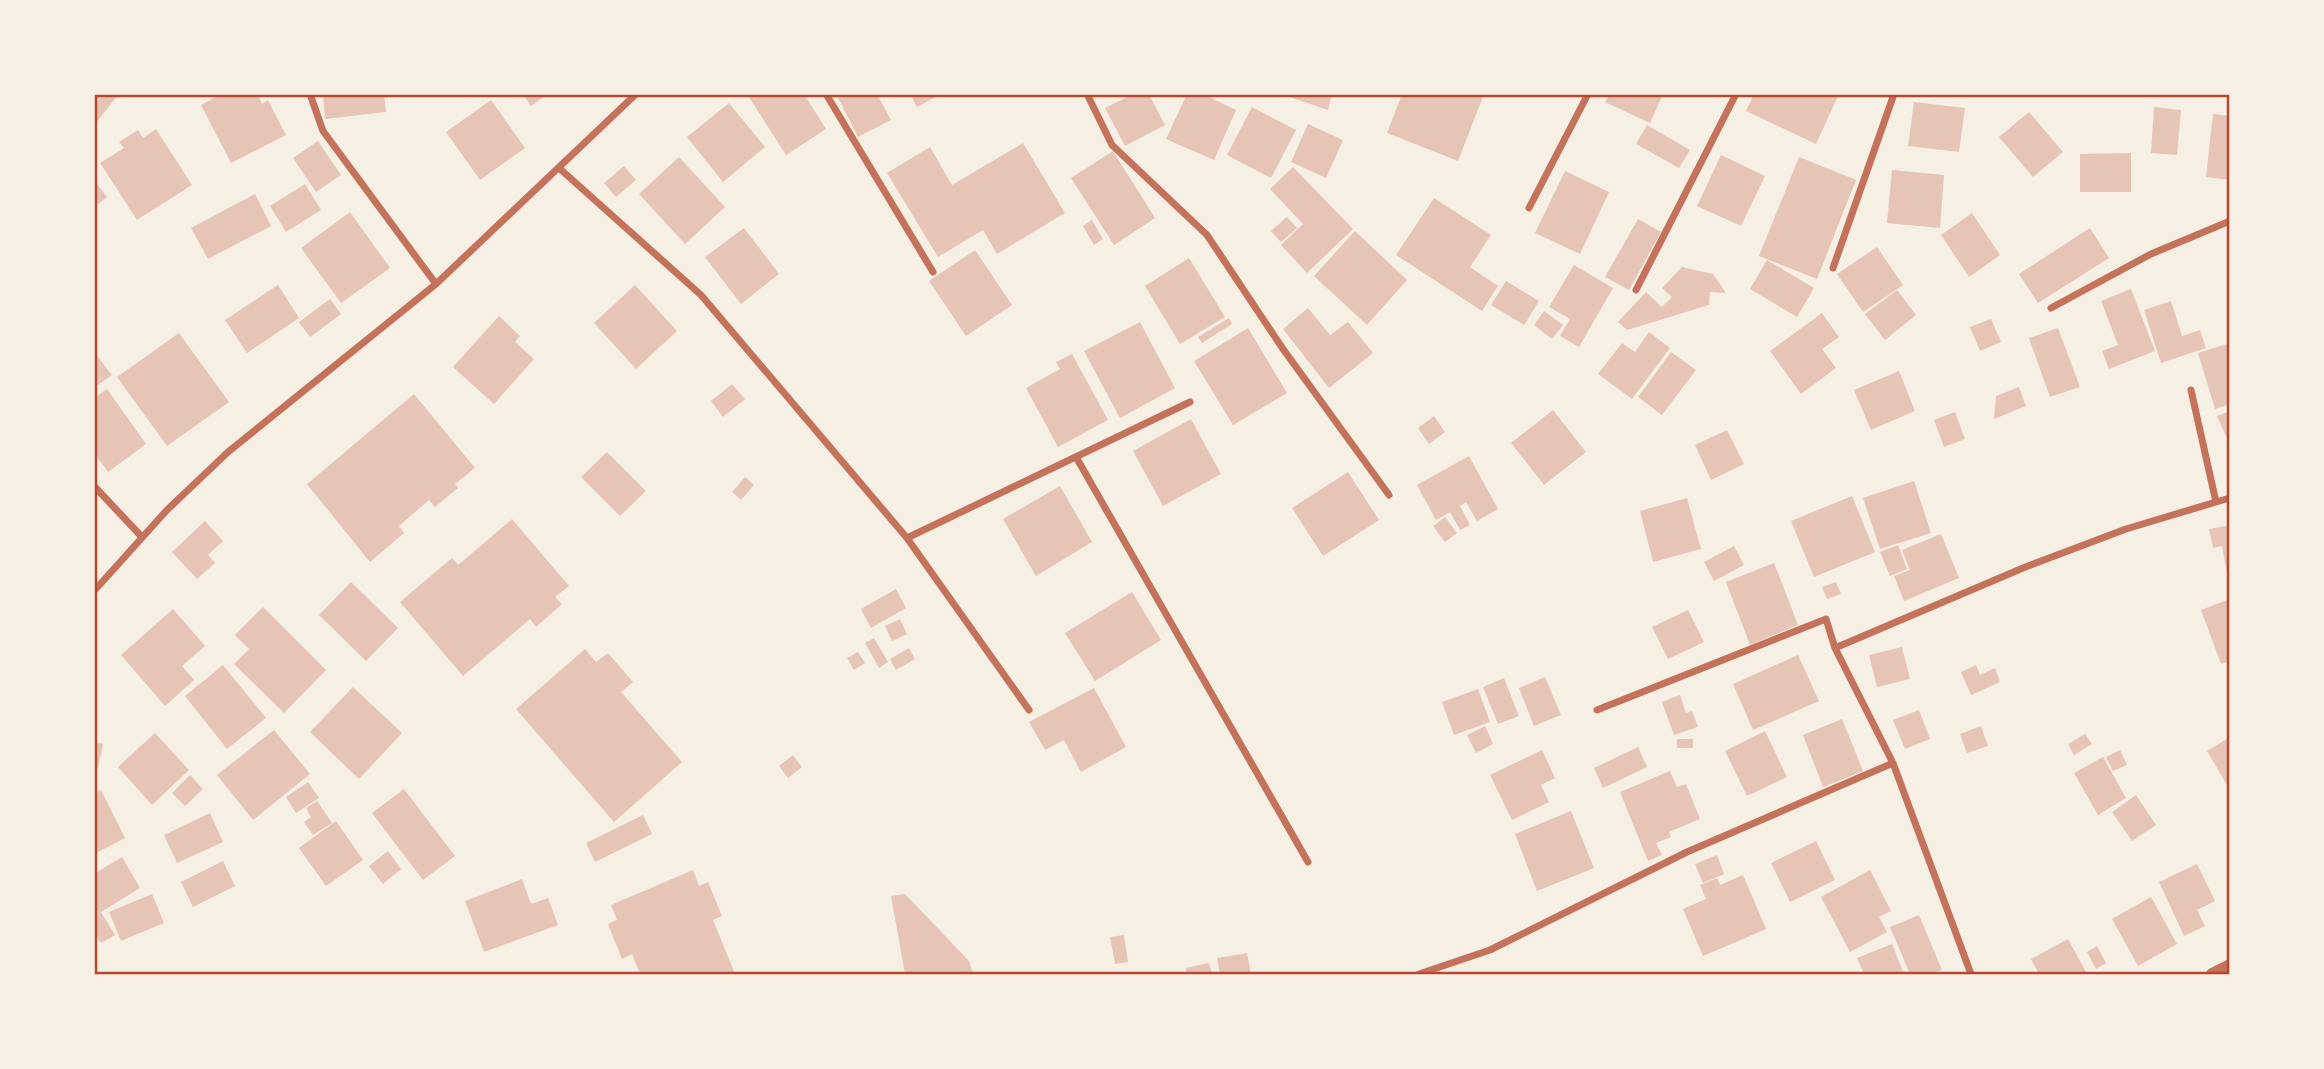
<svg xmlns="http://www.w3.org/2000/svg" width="2324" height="1069" viewBox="0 0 2324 1069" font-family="Helvetica,sans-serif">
<rect width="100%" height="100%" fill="#f6efe4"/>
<!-- building -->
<path fill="#e6c5b7" d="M 94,94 L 119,94 L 94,125 Z
M 221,94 L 258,94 L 262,104 L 268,100 L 286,135 L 231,163 L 201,105 Z
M 323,94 L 384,94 L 386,112 L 325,119 Z
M 523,94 L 548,94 L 531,106 Z
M 747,94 L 804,94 L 826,129 L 786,155 Z
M 836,94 L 885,94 L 879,98 L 891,120 L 858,137 Z
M 910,94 L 941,94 L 917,107 Z
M 1133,94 L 1149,94 L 1165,125 L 1125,146 L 1105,108 Z
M 1187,94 L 1203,94 L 1236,110 L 1214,160 L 1166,139 Z
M 1281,94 L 1332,94 L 1328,110 Z
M 1402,94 L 1484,94 L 1458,161 L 1387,133 Z
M 1609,94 L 1663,94 L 1650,123 L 1605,102 Z
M 1754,94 L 1839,94 L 1816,144 L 1746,111 Z
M 491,100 L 525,148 L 480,180 L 446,132 Z
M 1914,102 L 1965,108 L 1959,152 L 1908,146 Z
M 729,103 L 765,147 L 723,182 L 687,137 Z
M 1252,107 L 1296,130 L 1271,178 L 1227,155 Z
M 2154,107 L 2181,110 L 2177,155 L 2151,153 Z
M 2029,112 L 2063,152 L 2033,177 L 1999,137 Z
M 2213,114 L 2230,116 L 2230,180 L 2206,177 Z
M 1308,124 L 1343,140 L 1326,178 L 1291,162 Z
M 1647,125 L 1690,150 L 1679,168 L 1636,144 Z
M 156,129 L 192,185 L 137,220 L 100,163 L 124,148 L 119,142 L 138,130 L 143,138 Z
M 318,141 L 341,175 L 316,192 L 293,158 Z
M 1023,143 L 1065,213 L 997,254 L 983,230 L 938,257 L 887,173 L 930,147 L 952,185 Z
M 1113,151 L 1155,218 L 1114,245 L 1071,178 Z
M 2131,153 L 2131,192 L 2080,192 L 2080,154 Z
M 1721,155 L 1765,176 L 1741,226 L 1697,206 Z
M 679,157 L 725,207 L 685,244 L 639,194 Z
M 1799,157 L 1856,180 L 1817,279 L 1759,256 Z
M 624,166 L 636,180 L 616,197 L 604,183 Z
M 1293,167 L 1353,229 L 1307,273 L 1281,245 L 1303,224 L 1270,189 Z
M 1892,170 L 1944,175 L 1940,228 L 1887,223 Z
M 1565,171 L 1609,192 L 1580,254 L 1535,233 Z
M 94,180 L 107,197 L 94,207 Z
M 305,184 L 321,210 L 286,232 L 270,206 Z
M 255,194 L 271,226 L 208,259 L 191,228 Z
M 1434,198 L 1491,235 L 1470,267 L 1498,286 L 1482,311 L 1396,255 Z
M 350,212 L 390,268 L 341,303 L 301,248 Z
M 1972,213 L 2000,255 L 1969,277 L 1941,235 Z
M 1287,217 L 1297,228 L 1281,242 L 1271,231 Z
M 1638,219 L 1661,232 L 1629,290 L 1605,277 Z
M 1092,220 L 1103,239 L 1094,245 L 1083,226 Z
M 744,228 L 779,274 L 741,304 L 705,257 Z
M 2090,228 L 2109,258 L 2038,303 L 2019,274 Z
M 1355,231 L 1407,280 L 1367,325 L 1314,276 Z
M 1877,247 L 1903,285 L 1863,312 L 1837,274 Z
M 975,250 L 1012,305 L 966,336 L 929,281 Z
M 1189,258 L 1225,317 L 1180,344 L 1145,286 Z
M 1767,260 L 1814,288 L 1797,317 L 1750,289 Z
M 1574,265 L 1613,288 L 1579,347 L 1560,336 L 1570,319 L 1549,307 Z
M 1682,267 L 1713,274 L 1726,293 L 1710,292 L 1709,305 L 1627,330 L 1618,322 L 1646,292 L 1662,307 L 1672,297 L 1662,288 Z
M 1506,281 L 1539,301 L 1524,325 L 1491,305 Z
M 278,285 L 299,318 L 247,353 L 225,320 Z
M 635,285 L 677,331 L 636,369 L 594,323 Z
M 2131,289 L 2155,351 L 2109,369 L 2102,351 L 2118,345 L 2101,301 Z
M 1897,290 L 1916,315 L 1885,340 L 1865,314 Z
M 330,299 L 341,314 L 310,337 L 299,322 Z
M 2171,301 L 2182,336 L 2200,330 L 2206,348 L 2161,363 L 2144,310 Z
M 1308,308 L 1330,335 L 1348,322 L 1373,353 L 1329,388 L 1283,329 Z
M 1544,311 L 1563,325 L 1552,339 L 1534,325 Z
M 1822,313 L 1839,337 L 1822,349 L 1836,368 L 1801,394 L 1770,351 Z
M 499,316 L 520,336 L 515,342 L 534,359 L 494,404 L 453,367 Z
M 1229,318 L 1232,324 L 1202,343 L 1198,337 Z
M 1991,319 L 2001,342 L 1980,351 L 1970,327 Z
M 1140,322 L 1175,388 L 1120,418 L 1084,351 Z
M 1248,328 L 1287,393 L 1233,425 L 1194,361 Z
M 2058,328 L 2080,387 L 2050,397 L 2029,338 Z
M 1649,332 L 1670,348 L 1632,399 L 1598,374 L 1622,343 L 1635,352 Z
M 179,333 L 229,402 L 167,446 L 117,377 Z
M 2230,343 L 2230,404 L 2215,409 L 2198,353 Z
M 94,352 L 112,375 L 94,388 Z
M 1671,352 L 1696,370 L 1662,415 L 1638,397 Z
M 1072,354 L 1108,420 L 1058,447 L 1026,388 L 1060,369 L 1056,362 Z
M 1899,371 L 1915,411 L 1871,430 L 1854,390 Z
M 732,384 L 745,399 L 723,417 L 711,401 Z
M 2019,387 L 2026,406 L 1994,419 L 1996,396 Z
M 107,389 L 146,444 L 108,472 L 94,453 L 94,398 Z
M 414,394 L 475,468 L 455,484 L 458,488 L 435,507 L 429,500 L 399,526 L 404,533 L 370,562 L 307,484 Z
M 1553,410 L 1586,452 L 1544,485 L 1511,443 Z
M 2230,411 L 2230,445 L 2217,416 Z
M 1955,412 L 1965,439 L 1944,447 L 1934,420 Z
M 1434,416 L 1445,432 L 1429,444 L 1418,428 Z
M 1191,419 L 1221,474 L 1163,506 L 1133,451 Z
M 1727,430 L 1744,464 L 1711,480 L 1695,445 Z
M 607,452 L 646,491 L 620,516 L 581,477 Z
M 1469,456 L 1498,509 L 1477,521 L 1466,502 L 1460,506 L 1470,525 L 1460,530 L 1450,512 L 1436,520 L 1417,485 Z
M 1348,472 L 1379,520 L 1323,556 L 1292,508 Z
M 745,477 L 754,485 L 741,500 L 732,492 Z
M 1914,481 L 1931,533 L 1880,549 L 1863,498 Z
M 1060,486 L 1092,542 L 1036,576 L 1003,519 Z
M 1852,496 L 1875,552 L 1814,577 L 1791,521 Z
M 1687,498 L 1701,549 L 1653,562 L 1640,511 Z
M 1445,517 L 1457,533 L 1445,542 L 1433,526 Z
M 512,519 L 569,586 L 555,597 L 562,604 L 536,627 L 530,619 L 463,676 L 400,602 L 452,558 L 458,565 Z
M 205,521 L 223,541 L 208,555 L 215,563 L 197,579 L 172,552 Z
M 2230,525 L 2230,579 L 2228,579 L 2222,546 L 2213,548 L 2209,529 Z
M 1941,534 L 1959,578 L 1904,601 L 1894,576 L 1910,570 L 1902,550 Z
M 1898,545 L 1907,569 L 1890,576 L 1880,552 Z
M 1734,546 L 1744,565 L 1714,581 L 1704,562 Z
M 1774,563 L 1798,625 L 1750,645 L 1726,582 Z
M 351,582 L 398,628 L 366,661 L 319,615 Z
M 1836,582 L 1841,594 L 1827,599 L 1822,587 Z
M 896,589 L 906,608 L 871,628 L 861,609 Z
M 1132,592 L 1161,640 L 1095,681 L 1065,633 Z
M 2230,599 L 2230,661 L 2221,664 L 2201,610 Z
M 263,607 L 326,670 L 284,713 L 234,664 L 249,649 L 235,635 Z
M 173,609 L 205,646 L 182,666 L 194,680 L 165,706 L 121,655 Z
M 1688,610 L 1704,642 L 1668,659 L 1652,627 Z
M 900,619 L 907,634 L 892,641 L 885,626 Z
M 874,638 L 888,662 L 879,668 L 865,643 Z
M 1902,647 L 1910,679 L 1877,687 L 1869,655 Z
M 909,648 L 915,659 L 896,670 L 890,659 Z
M 585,649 L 596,662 L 608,653 L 633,682 L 621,692 L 682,762 L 614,822 L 516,709 Z
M 858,652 L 865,663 L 854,670 L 847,658 Z
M 1798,655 L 1819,701 L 1753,730 L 1733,684 Z
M 223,665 L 266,718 L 227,749 L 185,696 Z
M 1976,665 L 1980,675 L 1995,668 L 2000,682 L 1971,695 L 1961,672 Z
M 1545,677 L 1561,715 L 1534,726 L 1519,688 Z
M 1504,678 L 1519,716 L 1498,724 L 1483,687 Z
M 353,687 L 402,733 L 359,779 L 310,732 Z
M 1094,688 L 1126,747 L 1081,772 L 1064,740 L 1045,750 L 1029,722 Z
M 1478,689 L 1490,722 L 1454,735 L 1442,702 Z
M 1680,695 L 1686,713 L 1692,711 L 1698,727 L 1674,735 L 1662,702 Z
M 1919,710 L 1930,739 L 1905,749 L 1893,720 Z
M 1842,719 L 1863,771 L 1823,787 L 1803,735 Z
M 1485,726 L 1493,744 L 1476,753 L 1467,735 Z
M 1981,726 L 1988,746 L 1967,753 L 1960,734 Z
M 274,730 L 310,774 L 253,820 L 217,775 Z
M 1765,731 L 1787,777 L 1747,796 L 1725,751 Z
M 155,733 L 189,770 L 152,805 L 118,767 Z
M 2085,734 L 2092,744 L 2074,755 L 2068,744 Z
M 2230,737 L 2230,790 L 2207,751 Z
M 1677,739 L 1693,739 L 1693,748 L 1677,748 Z
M 94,742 L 103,744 L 98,768 L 94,767 Z
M 1638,747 L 1647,767 L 1603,788 L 1594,768 Z
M 1542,750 L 1555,778 L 1541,785 L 1549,802 L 1512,820 L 1490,775 Z
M 2120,750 L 2127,765 L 2113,771 L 2106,757 Z
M 793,755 L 802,767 L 788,778 L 779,766 Z
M 2103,757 L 2126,798 L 2098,815 L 2074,773 Z
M 1670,771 L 1677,787 L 1686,784 L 1700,819 L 1669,832 L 1671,837 L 1656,843 L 1662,855 L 1648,861 L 1620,792 Z
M 190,775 L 203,789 L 185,806 L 172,793 Z
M 308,782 L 319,798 L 296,813 L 286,797 Z
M 404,789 L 455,856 L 423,880 L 372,813 Z
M 101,790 L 125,838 L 94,854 L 94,793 Z
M 2136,795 L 2156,825 L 2132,841 L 2112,812 Z
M 317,801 L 332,823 L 313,835 L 304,822 L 311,817 L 306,808 Z
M 1571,811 L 1594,868 L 1537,891 L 1515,834 Z
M 210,813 L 223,842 L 177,863 L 164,835 Z
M 643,815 L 652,834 L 595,862 L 586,843 Z
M 336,821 L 363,860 L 326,886 L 299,848 Z
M 1816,841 L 1835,880 L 1790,902 L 1771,863 Z
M 388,851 L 401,869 L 383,884 L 369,866 Z
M 1717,855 L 1724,874 L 1703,883 L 1695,864 Z
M 122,857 L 140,888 L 101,912 L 115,935 L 101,943 L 94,933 L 94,874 Z
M 223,861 L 235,886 L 193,907 L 181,882 Z
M 2197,864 L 2215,901 L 2197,910 L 2205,926 L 2184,936 L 2159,882 Z
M 693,870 L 699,886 L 708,882 L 722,916 L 713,920 L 735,974 L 640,974 L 632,954 L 622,959 L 608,924 L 617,920 L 611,905 Z
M 1870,870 L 1891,911 L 1879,917 L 1887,932 L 1850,952 L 1821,897 Z
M 1743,875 L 1766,929 L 1703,956 L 1683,909 L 1706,899 L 1700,885 L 1717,878 L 1720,885 Z
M 522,879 L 531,904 L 548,898 L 558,925 L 484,952 L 465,901 Z
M 152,894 L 164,923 L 121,941 L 109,912 Z
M 905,894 L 969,961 L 973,974 L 905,974 L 891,896 Z
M 2151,897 L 2177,944 L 2138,966 L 2112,919 Z
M 1919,915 L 1942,970 L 1930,974 L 1910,974 L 1890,927 Z
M 1124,935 L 1128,962 L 1115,964 L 1110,937 Z
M 2068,939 L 2087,974 L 2039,974 L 2031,959 Z
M 1892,944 L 1904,974 L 1864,974 L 1857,958 Z
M 2097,946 L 2106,963 L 2096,969 L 2087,952 Z
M 1247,953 L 1251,974 L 1220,974 L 1217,958 Z
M 1209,963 L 1212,974 L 1187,974 L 1186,968 Z"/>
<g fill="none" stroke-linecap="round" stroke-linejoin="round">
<!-- minor -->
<path stroke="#c5725c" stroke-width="7" d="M 310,94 L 323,131 L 436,284
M 826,94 L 933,272
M 1087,94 L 1112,145 L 1207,235 L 1283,349 L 1389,495
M 559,168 L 701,295 L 907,538 L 1029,710
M 1529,208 L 1588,94
M 1833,268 L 1894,94
M 1636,290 L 1736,94
M 2051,308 L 2151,254 L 2230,221
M 1076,457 L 1308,862
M 94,486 L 142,537
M 2216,502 L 2230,498
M 907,538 L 1190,402
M 94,591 L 167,510 L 228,452 L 436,284 L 636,94
M 1835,648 L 2023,568 L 2126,529 L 2216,502 L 2191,390
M 1597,710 L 1826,619 L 1835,648 L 1893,763 L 1971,974
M 1419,974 L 1490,950 L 1687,852 L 1893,763"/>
<!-- tertiary -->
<path stroke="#c5725c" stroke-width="12" d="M 2212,974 L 2230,965"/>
</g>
<!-- border -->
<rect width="2324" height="1069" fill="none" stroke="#f6efe4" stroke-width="192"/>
<rect x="96" y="96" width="2132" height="877" fill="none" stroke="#b5482f" stroke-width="2.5"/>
</svg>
